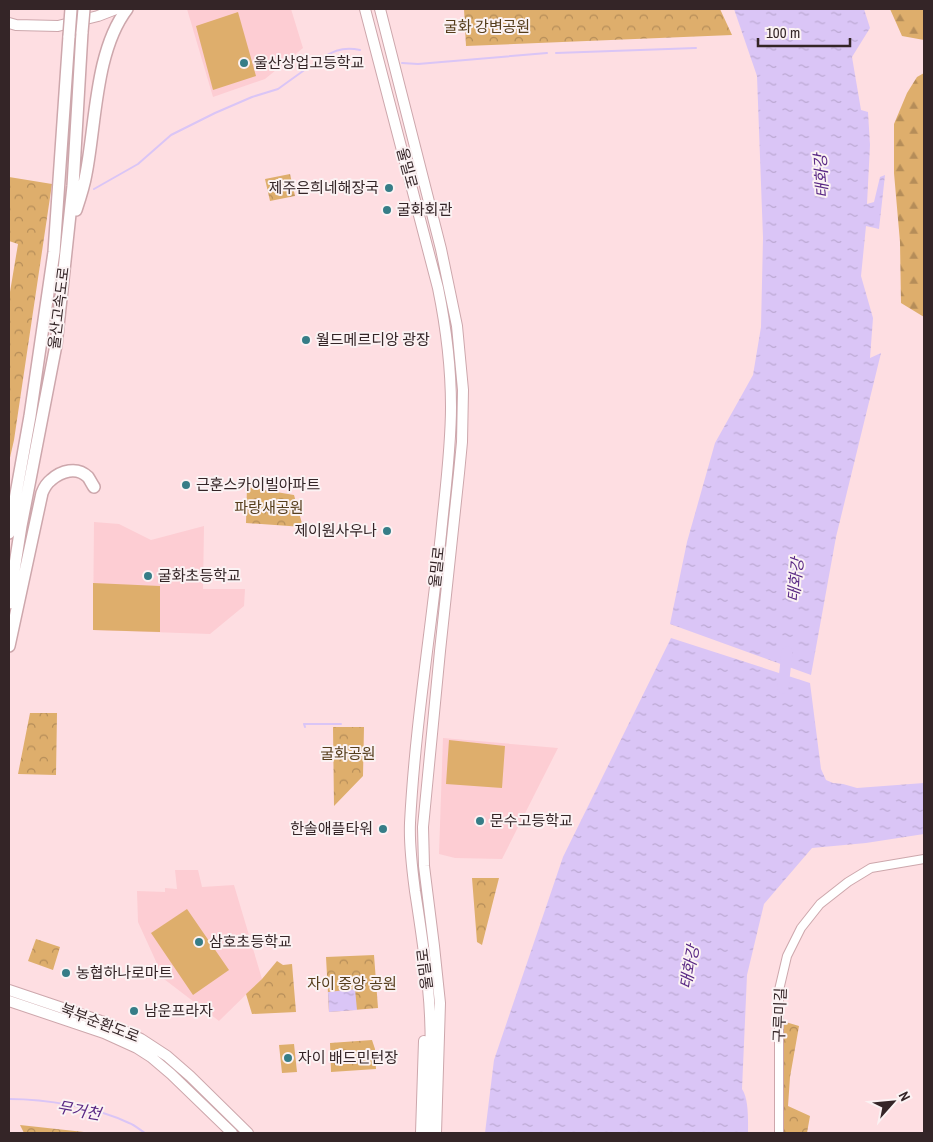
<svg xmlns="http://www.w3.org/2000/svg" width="933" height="1142" viewBox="0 0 933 1142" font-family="'Archivo Narrow','Noto Sans KR',sans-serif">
<defs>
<pattern id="forest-firs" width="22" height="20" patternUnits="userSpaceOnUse" patternTransform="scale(1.25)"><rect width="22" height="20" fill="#deae6c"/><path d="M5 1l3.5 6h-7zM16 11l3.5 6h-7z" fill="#b58d59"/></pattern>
<pattern id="park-crowns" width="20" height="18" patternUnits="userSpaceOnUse" patternTransform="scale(1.25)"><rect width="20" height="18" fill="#deae6c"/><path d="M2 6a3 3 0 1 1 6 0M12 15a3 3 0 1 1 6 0" fill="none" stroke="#b58d59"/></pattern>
<pattern id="water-ripples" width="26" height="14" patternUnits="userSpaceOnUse" patternTransform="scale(1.25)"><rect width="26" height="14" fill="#dac5f6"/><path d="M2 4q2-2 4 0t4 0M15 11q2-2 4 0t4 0" fill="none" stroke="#bca9d3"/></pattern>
</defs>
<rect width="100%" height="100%" fill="#fedee2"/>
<!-- built -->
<path fill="#fdcdd3" d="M 187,9 L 291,9 L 303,48 L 265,79 L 213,97 Z
M 94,522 L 119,524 L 151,540 L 204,526 L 203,589 L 245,589 L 244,606 L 210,634 L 93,630 Z
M 443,738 L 558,748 L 502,859 L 455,858 L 439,854 Z
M 175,870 L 198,870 L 202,887 L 234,885 L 262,979 L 219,1021 L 164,979 L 138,922 L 137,891 L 165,892 L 165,888 L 177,889 Z"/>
<!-- forest -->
<path fill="url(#forest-firs)" d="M 890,9 L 924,9 L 924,40 L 902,36 Z
M 924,73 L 924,317 L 901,303 L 900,242 L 894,173 L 894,124 L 907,93 L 917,77 Z"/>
<!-- park -->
<path fill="url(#park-crowns)" d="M 464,9 L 720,9 L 732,35 L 466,46 Z
M 290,174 L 295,196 L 270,201 L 265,179 Z
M 9,177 L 52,184 L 14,440 L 9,462 L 9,298 L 18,244 L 9,241 Z
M 247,487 L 294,495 L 303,527 L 246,523 Z
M 30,713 L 57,713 L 56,775 L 18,774 Z
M 333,727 L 364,727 L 363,776 L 334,806 Z
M 472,878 L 499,878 L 482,945 L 477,942 Z
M 36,939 L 60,947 L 53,970 L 28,961 Z
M 374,955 L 378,1008 L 329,1012 L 326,957 Z
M 277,961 L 283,965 L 292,964 L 296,1012 L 252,1014 L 246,994 L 262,979 Z
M 779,1020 L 799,1026 L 790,1077 L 788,1106 L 810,1116 L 807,1133 L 779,1133 Z
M 372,1040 L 375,1049 L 376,1069 L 331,1072 L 330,1043 Z
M 20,1125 L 84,1132 L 85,1133 L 24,1133 Z"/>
<!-- pitch -->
<path fill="#deae6c" d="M 238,12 L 256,76 L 213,90 L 196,26 Z
M 93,583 L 160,586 L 160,632 L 93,630 Z
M 449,740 L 505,746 L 502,788 L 446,784 Z
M 187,909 L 229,970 L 193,995 L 151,933 Z
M 294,1044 L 297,1072 L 282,1073 L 279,1045 Z"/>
<!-- water -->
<path fill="url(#water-ripples)" d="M 734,9 L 864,9 L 870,28 L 852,57 L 861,110 L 868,112 L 870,145 L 867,204 L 874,202 L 880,177 L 885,175 L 879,229 L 866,226 L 861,276 L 873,318 L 870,358 L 881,353 L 836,537 L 811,675 L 670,624 L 687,542 L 715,443 L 753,375 L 761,327 L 763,238 L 757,76 Z
M 671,638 L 810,683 L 821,769 L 826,780 L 833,783 L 843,784 L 857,788 L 924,783 L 924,834 L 866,843 L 812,848 L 764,904 L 747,975 L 742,1089 C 749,1099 748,1121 748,1133 L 485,1133 L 494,1060 L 563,857 Z
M 355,989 L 357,1010 L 329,1012 L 328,992 Z"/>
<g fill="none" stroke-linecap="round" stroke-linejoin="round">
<!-- stream -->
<path stroke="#dac5f6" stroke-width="2" d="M 556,53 L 696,48
M 316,62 C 331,52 341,46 360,50
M 402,63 L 418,64 L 547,53
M 94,189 L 138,164 L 171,135 L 215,113 L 252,97 L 278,89 L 310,66
M 305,727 L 304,724 L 341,724
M 9,1099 C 45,1099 96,1107 129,1123 C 135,1125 140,1130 145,1133"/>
<!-- river -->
<path stroke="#dac5f6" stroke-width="11" d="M 783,688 L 787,652"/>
<defs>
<path id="minor" d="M 779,1133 L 779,990 L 787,956 L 801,928 L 820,904 L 848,882 L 871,868 L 924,859"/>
<path id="major" d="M 365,9 L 438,288 C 446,327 451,367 451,407 C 451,449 445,492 441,534 C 431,631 415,726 410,823 C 409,846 412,868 415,891 C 420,923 425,956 428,988 C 433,1037 430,1085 428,1133
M 380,9 L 441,249 L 457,326 L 463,390 L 462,442 L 459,473 L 440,651 L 423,827 L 424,866 L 434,946 L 440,1003 L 436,1133
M 9,23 L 16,25 L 58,26 L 98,16 L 116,9
M 9,990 L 107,1023 L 141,1039 L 167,1056 L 190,1076 L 248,1133
M 9,1001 L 104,1033 L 137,1048 L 151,1057 L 171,1074 L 232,1133
M 421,1133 L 424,1041"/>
<path id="highway" d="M 76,210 C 80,198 84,186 86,174 C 96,123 95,51 127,9
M 9,533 L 30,416 L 54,252 L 69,36
M 9,603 L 21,526 L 56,345 L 73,186 L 82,32
M 9,646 L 42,493 C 44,488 47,483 51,480 C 61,471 77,466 88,477 C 90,480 92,484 94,487"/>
</defs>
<!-- minor casing -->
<use href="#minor" stroke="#cda7ac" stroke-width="10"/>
<!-- major casing -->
<use href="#major" stroke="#cda7ac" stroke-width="12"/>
<!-- highway casing -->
<use href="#highway" stroke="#cda7ac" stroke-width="14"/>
<!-- minor -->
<use href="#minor" stroke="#fff" stroke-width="8"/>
<!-- major -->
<use href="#major" stroke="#fff" stroke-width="10"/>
<!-- highway -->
<use href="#highway" stroke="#fff" stroke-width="11"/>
<defs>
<path id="highway-bridge" d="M 82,32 L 84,9
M 69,36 L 71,9"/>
</defs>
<!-- highway-bridge casing -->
<use href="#highway-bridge" stroke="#cda7ac" stroke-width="14" stroke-linecap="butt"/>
<!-- highway-bridge -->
<use href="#highway-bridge" stroke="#fff" stroke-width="11"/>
</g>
<!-- markers -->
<g fill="#367d87" stroke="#fbf2f3" stroke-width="2">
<circle cx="244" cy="63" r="5"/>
<circle cx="389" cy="188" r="5"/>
<circle cx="387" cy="210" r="5"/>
<circle cx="306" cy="340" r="5"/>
<circle cx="186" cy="485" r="5"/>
<circle cx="387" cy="531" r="5"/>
<circle cx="148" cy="576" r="5"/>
<circle cx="480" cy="821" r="5"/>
<circle cx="383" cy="829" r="5"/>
<circle cx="199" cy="942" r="5"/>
<circle cx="66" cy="973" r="5"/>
<circle cx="134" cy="1011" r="5"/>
<circle cx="288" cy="1058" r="5"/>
</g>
<g text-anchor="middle" stroke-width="4" stroke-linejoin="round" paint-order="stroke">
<!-- park labels -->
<g font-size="15" fill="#553d1b" stroke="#fbf2f3">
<text x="487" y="32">굴화 강변공원</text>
<text x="269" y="513">파랑새공원</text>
<text x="348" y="759">굴화공원</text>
<text x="352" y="989">자이 중앙 공원</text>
</g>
<!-- poi labels -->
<g font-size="15" fill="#342527" stroke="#fbf2f3" text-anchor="start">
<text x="254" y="68">울산상업고등학교</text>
<text x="379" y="193" text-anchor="end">제주은희네해장국</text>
<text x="397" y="215">굴화회관</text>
<text x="316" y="345">월드메르디앙 광장</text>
<text x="196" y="490">근훈스카이빌아파트</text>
<text x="377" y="536" text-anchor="end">제이원사우나</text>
<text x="158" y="581">굴화초등학교</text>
<text x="490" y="826">문수고등학교</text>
<text x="373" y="834" text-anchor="end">한솔애플타워</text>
<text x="209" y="947">삼호초등학교</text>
<text x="76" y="978">농협하나로마트</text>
<text x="144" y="1016">남운프라자</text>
<text x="298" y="1063">자이 배드민턴장</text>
</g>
<!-- street labels -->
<g font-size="15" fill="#342527" stroke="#fbf2f3">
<text transform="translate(407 168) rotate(75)" y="5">울밀로</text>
<text transform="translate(59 308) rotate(-83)" y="5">울산고속도로</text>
<text transform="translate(437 567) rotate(-84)" y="5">울밀로</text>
<text transform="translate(425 969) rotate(-97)" y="5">울밀로</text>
<text transform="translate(780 1015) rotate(-88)" y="5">구루미길</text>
<text transform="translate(100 1023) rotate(21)" y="5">북부순환도로</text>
</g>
<!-- water labels -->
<g font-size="16" font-style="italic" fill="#5a2985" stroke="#fbf2f3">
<text transform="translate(821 176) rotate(-93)" y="6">태화강</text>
<text transform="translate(795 580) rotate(-84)" y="6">태화강</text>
<text transform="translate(689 967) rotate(-79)" y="6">태화강</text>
<text transform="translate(79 1110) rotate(10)" y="6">무거천</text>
</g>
</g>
<!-- border -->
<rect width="933" height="1142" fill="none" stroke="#342527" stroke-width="20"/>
<!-- north arrow -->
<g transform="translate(893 1102) rotate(63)" stroke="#fbf2f3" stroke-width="4" paint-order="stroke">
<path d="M0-4L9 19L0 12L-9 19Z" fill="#342527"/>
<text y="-8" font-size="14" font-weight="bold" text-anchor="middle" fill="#342527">N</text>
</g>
<!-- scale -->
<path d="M758 38v8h92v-8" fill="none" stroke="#342527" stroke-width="2.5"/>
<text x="766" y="38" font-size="15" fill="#342527" stroke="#fbf2f3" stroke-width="4" paint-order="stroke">100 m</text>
</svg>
